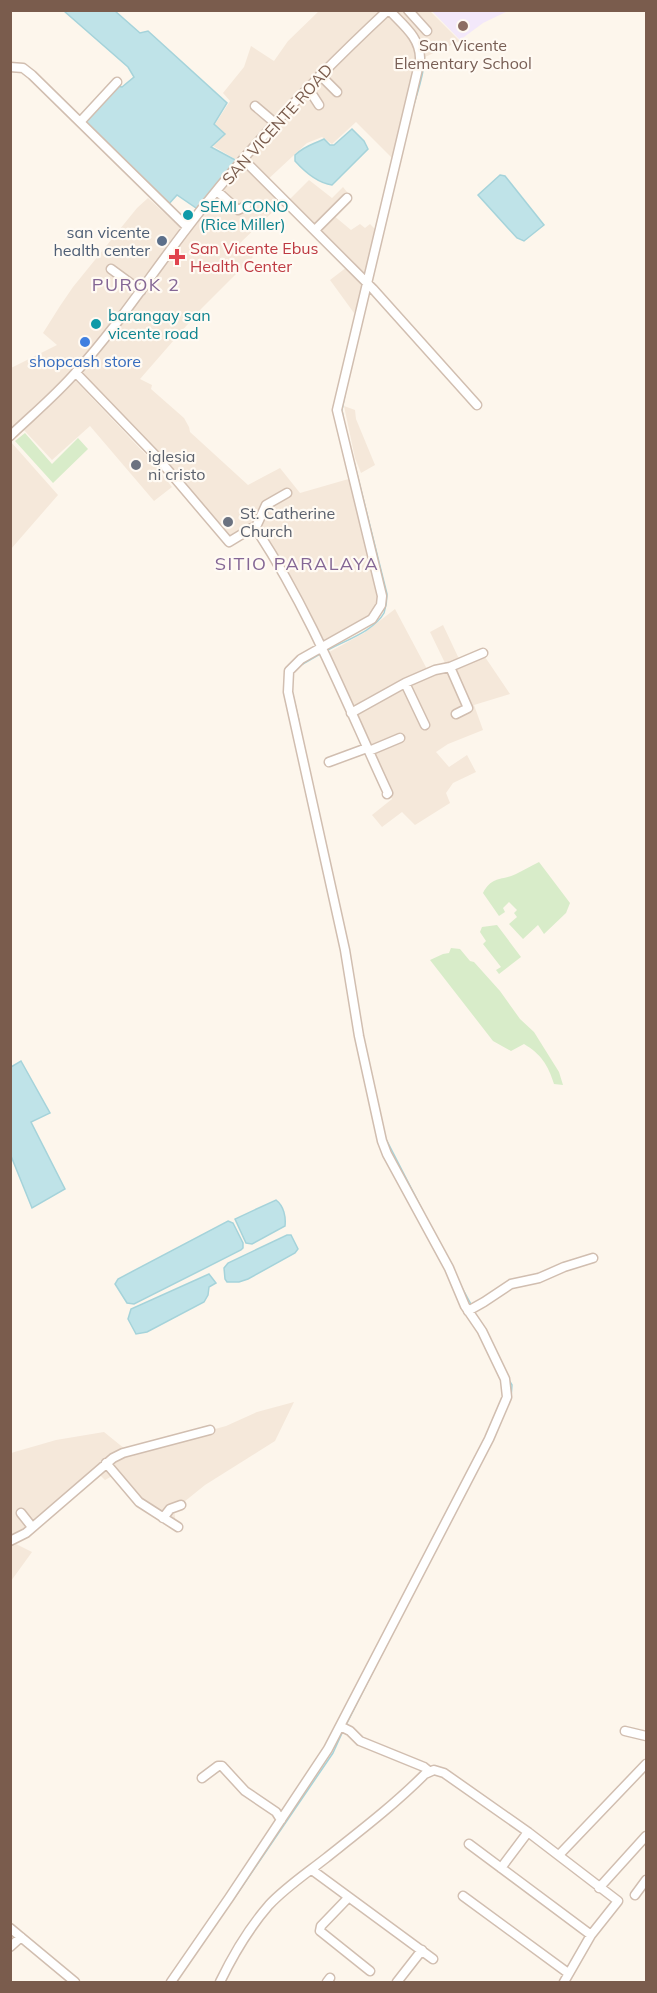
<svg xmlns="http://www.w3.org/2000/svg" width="657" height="1993" viewBox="0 0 657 1993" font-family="Mulish,sans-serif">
<rect width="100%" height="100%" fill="#fdf6ec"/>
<!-- residential -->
<path fill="#f5e8da" d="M 386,10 L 240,162 L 213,146 L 225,134 L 215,124 L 230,101 L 223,93 L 244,67 L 251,46 L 274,61 L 288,41 L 319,11 Z
M 395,11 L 430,11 L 460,41 L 425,57 L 424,44 Z
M 390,15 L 420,47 L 394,160 L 356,122 L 332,144 L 322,137 L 307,143 L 265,182 L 244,160 L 359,44 Z
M 243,163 L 282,203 L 238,245 L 253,257 L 201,309 L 140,379 L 152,385 L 151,389 L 184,418 L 189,427 L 190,432 L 248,485 L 280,468 L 300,493 L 352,478 L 380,597 L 371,617 L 320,646 L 259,530 L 229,538 L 79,373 L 182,239 Z
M 309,180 L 332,198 L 343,187 L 351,197 L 333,215 L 351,230 L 360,224 L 365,228 L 370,224 L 377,231 L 362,291 L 354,313 L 330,280 L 347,267 L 286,203 Z
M 148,198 L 183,230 L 123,311 L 75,370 L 11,432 L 11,368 L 57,345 L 43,333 L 60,306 L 73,287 L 137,208 Z
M 73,378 L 149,458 L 172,487 L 154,501 L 90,426 L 52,460 L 22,428 Z
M 344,406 L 355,410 L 356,419 L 375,465 L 361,473 L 355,458 Z
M 11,442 L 58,495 L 11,549 L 10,442 Z
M 395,609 L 428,671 L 445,663 L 430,632 L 443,625 L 460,661 L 481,651 L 510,694 L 474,705 L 483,730 L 448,744 L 436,752 L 449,767 L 467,755 L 476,772 L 453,783 L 446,793 L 450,803 L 415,825 L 402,812 L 382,827 L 372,815 L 392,799 L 324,655 L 364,633 Z
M 294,1402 L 275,1441 L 205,1485 L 174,1510 L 176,1524 L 145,1502 L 114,1475 L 105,1480 L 98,1473 L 122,1455 L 226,1426 L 257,1412 Z
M 104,1432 L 125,1449 L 26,1531 L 11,1538 L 11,1453 L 56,1440 Z
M 16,1544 L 32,1552 L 11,1581 L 11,1545 Z"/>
<!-- education -->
<path fill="#f3e8fa" d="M 432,11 L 508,11 L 483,23 L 460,40 Z"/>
<!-- green -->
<path fill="#d8ecc9" d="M 25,433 L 52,464 L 78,438 L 88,449 L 53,483 L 15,441 Z
M 539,862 L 570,903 L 566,913 L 544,934 L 538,925 L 523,939 L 509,924 L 517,917 L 514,913 L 517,910 L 509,902 L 503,908 L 505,912 L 499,916 L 483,893 C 492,876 501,881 516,874 C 524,870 531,866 539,862 Z
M 497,925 L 521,957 L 499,974 L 496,970 L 501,967 L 483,944 L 486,941 L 480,932 L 482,927 Z
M 451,948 L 460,949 L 470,961 L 474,962 L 500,991 L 520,1019 L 534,1032 L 559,1072 L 563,1085 L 554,1084 C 548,1065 541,1054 524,1044 L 511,1051 L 493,1041 L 430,960 L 443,954 L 449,953 Z"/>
<!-- water -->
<path fill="#bfe3e8" stroke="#a5d3da" stroke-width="1.5" d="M 64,11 L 115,11 L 140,33 L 148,31 L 227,103 L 214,124 L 225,134 L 211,147 L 239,162 L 199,210 L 177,195 L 167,206 L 82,123 L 117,86 L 122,87 L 134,77 L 128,67 Z
M 352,129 L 364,141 L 368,149 L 332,185 C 318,183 304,171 295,161 L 295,155 C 306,145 312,145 324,139 L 330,145 L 334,145 Z
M 500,175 L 505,176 L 544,225 L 524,241 L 517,238 L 478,195 Z
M 21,1061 L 50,1113 L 31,1122 L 65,1189 L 32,1208 L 11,1156 L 11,1067 Z
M 276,1200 C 284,1206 286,1217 285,1226 L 252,1244 L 246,1243 L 235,1219 Z
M 228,1221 L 233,1223 L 243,1243 L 243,1248 L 241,1250 L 134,1304 L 127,1303 L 115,1284 L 118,1279 Z
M 287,1235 L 291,1235 L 298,1249 L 295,1253 L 248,1279 L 239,1282 L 227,1282 L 225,1279 L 224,1268 L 228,1263 Z
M 209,1274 L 216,1283 L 209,1287 L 208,1295 L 204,1302 L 147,1332 L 136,1334 L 128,1319 L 131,1309 Z"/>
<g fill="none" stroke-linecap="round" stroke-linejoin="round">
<!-- stream -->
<path stroke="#a5d3da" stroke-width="1.5" d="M 411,114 C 416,96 432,56 420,41
M 344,423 L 342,410 L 346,389
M 328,650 C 346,640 374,631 384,613 C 386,607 387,600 387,594 L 354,462
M 301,665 L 320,654
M 292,691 L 299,721
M 385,1137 L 425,1215
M 460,1284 L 472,1306
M 509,1380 L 512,1385 L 511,1398
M 346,1725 L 387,1644
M 233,1900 L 333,1753 L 343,1731
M 176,1982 L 192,1958"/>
<defs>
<path id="minor" d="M 408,10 L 427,31
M 10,67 L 23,68 L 32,75 L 187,227
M 320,75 L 337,92
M 308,88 L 319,105
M 255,106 L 275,123
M 80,122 L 117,82
M 243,159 L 373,289 L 477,405
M 217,191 L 238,210 L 246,206
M 315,230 L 347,198
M 111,269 L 141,291
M 76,373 L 156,456 L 229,542 L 252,528 L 258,532 C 311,613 347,705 388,793 L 387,794
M 10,436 C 32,415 56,395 76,372 C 117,327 150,276 187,228 C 247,149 316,77 388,10
M 255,529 L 266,505 L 287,493
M 450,667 L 468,708 L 456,714
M 405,683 L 425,725
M 351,713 L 405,683 L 435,670 L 450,667 L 483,653
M 369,751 L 400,738
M 329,762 L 367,748
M 468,1311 L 484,1302 L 511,1284 L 539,1278 L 564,1267 L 593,1258
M 106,1463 L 139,1502 L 178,1527
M 21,1513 L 32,1527
M 163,1518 L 170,1509 L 181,1505
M 10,1541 L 26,1533 L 113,1458 L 123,1453 L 210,1430
M 340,1726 L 350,1731 L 360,1741 L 424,1767 L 429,1771
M 625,1731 L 646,1736
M 202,1778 L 218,1766 L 222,1766 L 245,1791 L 276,1812 L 281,1820
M 469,1844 L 591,1935
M 559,1855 L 646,1764
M 501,1868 L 528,1832
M 312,1870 L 433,1959
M 599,1888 L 646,1836
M 635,1895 L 646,1880
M 463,1896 L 568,1973
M 348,1898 L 321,1926 L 320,1931 L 370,1971
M 10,1928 L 75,1982
M 10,1947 L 21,1937
M 171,1982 L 229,1898 L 328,1749 L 489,1439 L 507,1397 L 505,1379 L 482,1331 L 465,1306 L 449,1268 L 387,1154 L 382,1141 L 359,1036 L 345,950 L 288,692 L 289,671 L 301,659 L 372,619 L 381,605 L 382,596 L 337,410 L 420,60 C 421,38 403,25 389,10
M 220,1982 C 233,1955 249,1928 269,1905 C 286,1887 307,1873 326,1858 C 360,1831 394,1805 425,1774 L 434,1770 L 444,1773 L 528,1832 L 618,1901 L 591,1935 L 564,1982
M 327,1982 L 330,1978
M 397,1982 L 422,1950"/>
</defs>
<!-- minor casing -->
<use href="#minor" stroke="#d1beb0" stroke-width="11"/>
<!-- minor -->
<use href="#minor" stroke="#fff" stroke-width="8"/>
</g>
<!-- markers -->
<circle fill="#8d6e63" stroke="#fffaf3" stroke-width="2" cx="463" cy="26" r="6"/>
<g fill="#0f9aa8" stroke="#fffaf3" stroke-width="2">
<circle cx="188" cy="215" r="6"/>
<circle cx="96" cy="324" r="6"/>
</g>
<circle fill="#5c6f8a" stroke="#fffaf3" stroke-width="2" cx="162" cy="241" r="6"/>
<path fill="#e0444e" stroke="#fffaf3" stroke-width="2" d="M174 248h6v6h6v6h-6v6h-6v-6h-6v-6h6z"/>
<circle fill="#3f7fe0" stroke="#fffaf3" stroke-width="2" cx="85" cy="342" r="6"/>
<g fill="#6b7280" stroke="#fffaf3" stroke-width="2">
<circle cx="136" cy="465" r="6"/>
<circle cx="228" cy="522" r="6"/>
</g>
<g text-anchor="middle" stroke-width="4.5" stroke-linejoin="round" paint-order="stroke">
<!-- education labels -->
<g font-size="16" fill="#785e54" stroke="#fffaf3">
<text x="463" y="51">San Vicente<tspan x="463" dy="18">Elementary School</tspan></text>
</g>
<!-- street labels -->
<g font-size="16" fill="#7a5c4d" stroke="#fffaf3">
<text transform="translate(277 124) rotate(-48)" y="6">SAN VICENTE ROAD</text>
</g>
<!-- culture labels -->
<g font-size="16" fill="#0d838f" stroke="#fffaf3" text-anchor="start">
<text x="200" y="212">SEMI CONO<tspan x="200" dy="18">(Rice Miller)</tspan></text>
<text x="108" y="321">barangay san<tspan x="108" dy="18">vicente road</tspan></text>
</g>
<!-- service labels -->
<g font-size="16" fill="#4e5e75" stroke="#fffaf3" text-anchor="end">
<text x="150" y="238">san vicente<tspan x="150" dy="18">health center</tspan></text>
</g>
<!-- health labels -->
<g font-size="16" fill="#be3a42" stroke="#fffaf3" text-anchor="start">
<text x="190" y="254">San Vicente Ebus<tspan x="190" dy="18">Health Center</tspan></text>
</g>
<!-- shop labels -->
<g font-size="16" fill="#366cbe" stroke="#fffaf3">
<text x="85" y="367">shopcash store</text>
</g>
<!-- worship labels -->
<g font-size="16" fill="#5b616d" stroke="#fffaf3" text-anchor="start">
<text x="148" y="462">iglesia<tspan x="148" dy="18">ni cristo</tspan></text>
<text x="240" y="519">St. Catherine<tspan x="240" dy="18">Church</tspan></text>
</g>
<!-- neighbourhood labels -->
<g font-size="18" letter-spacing="1.5" fill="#846695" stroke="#fffaf3">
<text x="136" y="291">PUROK 2</text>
<text x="297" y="570">SITIO PARALAYA</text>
</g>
</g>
<!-- border -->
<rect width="657" height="1993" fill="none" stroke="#7a5c4d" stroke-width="24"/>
</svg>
